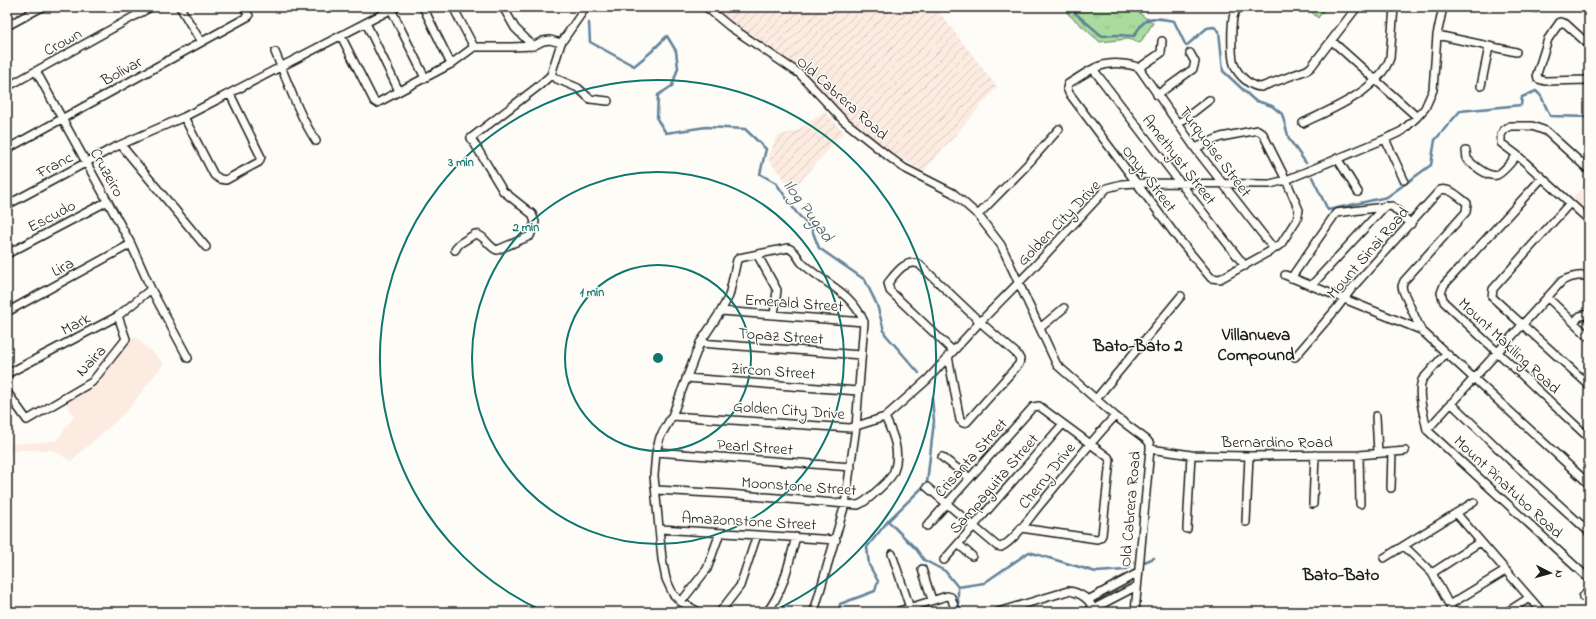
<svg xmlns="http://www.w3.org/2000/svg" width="1596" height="619" viewBox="0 0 1596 619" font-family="'Indie Flower',sans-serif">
<defs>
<pattern id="industrial-furrows" width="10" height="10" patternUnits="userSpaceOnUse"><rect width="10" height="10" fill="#fcebe1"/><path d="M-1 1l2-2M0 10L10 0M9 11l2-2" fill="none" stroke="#d7c9c0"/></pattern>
<pattern id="grass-tufts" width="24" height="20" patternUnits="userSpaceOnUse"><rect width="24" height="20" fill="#a9dc9e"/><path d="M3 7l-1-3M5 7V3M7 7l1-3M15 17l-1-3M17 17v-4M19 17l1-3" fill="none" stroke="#91bc88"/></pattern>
</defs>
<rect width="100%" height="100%" fill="#fdfcf7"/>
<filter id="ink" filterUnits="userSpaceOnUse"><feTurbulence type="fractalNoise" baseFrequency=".025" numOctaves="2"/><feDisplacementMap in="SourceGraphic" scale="8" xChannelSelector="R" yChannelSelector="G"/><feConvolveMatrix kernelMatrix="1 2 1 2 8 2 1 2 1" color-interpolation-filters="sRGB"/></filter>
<g filter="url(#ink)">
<!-- built -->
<path fill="#fcebe1" d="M 1589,180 L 1589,215 L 1578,204 L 1573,197 Z
M 134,336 L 164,363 L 127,411 L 71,461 L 53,450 L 21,450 L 9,452 L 7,457 L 7,447 L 10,444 L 56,441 L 74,417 L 66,402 L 98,384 Z"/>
<!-- industrial -->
<path fill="url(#industrial-furrows)" d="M 712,7 L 935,7 L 997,87 L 923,172 L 876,142 L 830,101 L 798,68 L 725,18 Z
M 824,111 L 844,132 L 796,186 L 785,181 L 768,159 L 777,136 L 799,130 Z"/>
<!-- grass -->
<path fill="url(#grass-tufts)" stroke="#627c5d" d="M 1063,7 L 1144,7 L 1139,13 L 1153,23 L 1140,43 L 1128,39 L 1100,42 L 1068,14 Z
M 1306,7 L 1326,7 L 1318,18 Z"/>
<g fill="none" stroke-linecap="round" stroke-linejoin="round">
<!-- stream -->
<path stroke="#62829a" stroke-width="2.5" d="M 545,7 L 553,9 L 555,7
M 1068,7 L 1102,36 L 1116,35 L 1134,36 C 1147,14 1150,17 1174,21 L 1186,46 L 1207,28 L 1214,27 L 1219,31 L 1223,71 L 1254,100 L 1272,106 L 1282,114 L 1289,139 L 1306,163
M 589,23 L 590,42 L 634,66 L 651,52 L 667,36 L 676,51 L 678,68 L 672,86 L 658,95 L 657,119 L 666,133 L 706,127 L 745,129 L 766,149 L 760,174 L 776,183 L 796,212 L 812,230 L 819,248 L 865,280 L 877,305 L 885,334 L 919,373
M 1312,177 L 1328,210 L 1387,197 L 1431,165 L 1435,140 L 1460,111 L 1521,105 L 1522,97 L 1536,91 L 1541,96 L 1550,116 L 1589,117
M 932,398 L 934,421 L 927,483 L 888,521 L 916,549 L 924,560 L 945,571 L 958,587 L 984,583 L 1029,552 L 1096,572 L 1125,570 L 1130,567
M 1142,563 L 1154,558
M 958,587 L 958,601 L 961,612
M 839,612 L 840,604 L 875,591 L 878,581 L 869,565 L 867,547 L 888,521"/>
<defs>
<path id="minor" d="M 180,7 L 201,42
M 390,7 L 425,78
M 423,7 L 451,64
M 453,7 L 474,47
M 503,7 L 515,28 L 533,46
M 706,7 L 729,26 L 800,74 L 843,120 L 888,156 L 904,168 L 953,193 L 978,215 L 1001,245 L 1057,365 L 1115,416 L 1147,440 L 1150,444 L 1150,449 L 1135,612
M 1240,7 C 1237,9 1235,11 1234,14 C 1231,22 1231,56 1234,64 C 1237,74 1250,87 1261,87 L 1307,70 L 1311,67 L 1357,7
M 1531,7 L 1536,8
M 366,23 L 399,91
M 7,26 L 42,7
M 1437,35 L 1516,52
M 341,36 L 374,101 L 377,103 L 451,64 L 474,47 L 512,47 L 533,46 L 543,41 L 550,40 L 561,43
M 1332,41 L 1417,117
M 1589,45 L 1566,24 L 1560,22 L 1548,39 L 1537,74 L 1538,79 L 1545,81 L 1589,80
M 275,52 C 288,82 298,114 316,141
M 1139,68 L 1161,53 L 1162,41
M 1093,69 L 1181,184 L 1245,266
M 36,71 L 131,244 L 151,289 L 188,358
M 551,75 L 557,79 L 578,88 L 590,99 L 608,101
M 1481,86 L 1489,47
M 7,87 L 151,7
M 1157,95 L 1193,69 L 1195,62 L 1190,53
M 184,117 L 214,175 L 220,179 L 226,180 L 259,162 L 261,157 L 230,94
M 1303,123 C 1332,109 1378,91 1390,58 L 1394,7
M 1178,124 L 1209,100
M 1385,139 L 1404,180
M 121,145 L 206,247
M 1195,148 L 1221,137 L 1258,130 L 1263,134 L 1286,180 L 1299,210 L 1297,219 L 1281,244 L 1274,249 L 1220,279 L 1211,278 L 1177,237 L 1069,93 L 1067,88 L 1068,84 C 1088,72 1099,61 1123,64 C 1129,65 1134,65 1139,68 L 1195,148 L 1274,249
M 7,149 L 249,16 L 244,7
M 1466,151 L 1467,159 C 1472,164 1488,178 1497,175 C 1504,172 1512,161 1517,155
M 1337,158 L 1358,192
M 1589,170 L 1546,131 L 1532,126 L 1510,126 L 1504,130 L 1501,135 L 1501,143 L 1517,155 L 1589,220
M 1542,178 L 1444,285 L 1441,293 L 1444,302 L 1589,438
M 1570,203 L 1493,289 L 1492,297 L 1589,385
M 7,205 L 113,148 L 184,117 L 396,7
M 978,215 L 1026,166 L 1059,129
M 455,250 L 459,244 L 475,234 C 485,235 488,247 497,250 L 530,236 L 535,222 L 532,214 L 503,191 L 471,138 L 540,85 L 551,75 L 561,43 L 586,7
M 7,254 L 108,201
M 757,254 L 777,290 L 774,315
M 1285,275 L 1421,330 L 1589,484
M 1291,278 L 1336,213 L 1392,206 L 1411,224
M 1311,286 L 1385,206
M 1547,297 L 1589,337
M 721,311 L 864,322
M 7,312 L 131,244
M 1574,322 L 1580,316 L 1589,314
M 1040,328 L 1064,308
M 700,343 L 861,355
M 948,356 L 960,420 L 963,423 L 967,422 L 1019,364 L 1020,359 L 1017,354 L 980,322 L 919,264 C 905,259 896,273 888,283 L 890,291 L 953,351
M 1295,357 L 1337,308 L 1353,287 L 1440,190 C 1450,187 1460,198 1467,203 L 1466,212 L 1404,281 L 1402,286 L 1403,291 L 1421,330
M 7,374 L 118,316 L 151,289
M 686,378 L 858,391
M 7,392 L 27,420 L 92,382 L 126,339 L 118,316
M 1096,399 L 1181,296
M 1451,403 L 1510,460 L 1589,532
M 672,416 L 850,428 L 885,417 L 927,380 L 980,322 L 1033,268 L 1107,188 L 1122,184 L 1136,183 L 1270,184 L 1286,180 L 1385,139 L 1402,131 L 1417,117 L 1425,108 L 1433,90 L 1437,35 L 1443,7
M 1376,416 L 1378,453
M 1427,430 L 1562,281 C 1571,276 1579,275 1589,276
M 1427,430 L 1589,579
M 1427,430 C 1424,414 1417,395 1422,380 L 1446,353
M 1150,449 L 1191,455 L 1249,456 L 1359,455 L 1405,451
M 656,452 L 851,467
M 1359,455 L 1360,504
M 942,457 L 970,478
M 927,487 L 997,546 L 1001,547 C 1015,540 1029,518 1039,506 C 1064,476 1088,445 1115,416
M 1391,488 L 1392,452
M 656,490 L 729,494 L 858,505 C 866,502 871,496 878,490 C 883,485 892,478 894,471 C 901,452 893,434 885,417
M 1313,504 L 1315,455
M 1456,513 L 1542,612
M 1246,522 L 1249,456
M 927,526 L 1033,407 L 1039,406 L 1108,457 L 1110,460 L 1102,535 L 1100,538 L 1097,539 L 1021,528
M 660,529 L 836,540
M 1187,529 L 1191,455
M 958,544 L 972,556
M 1404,546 L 1432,573 L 1453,612
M 892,554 L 910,608
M 1384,558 L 1474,502
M 944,560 L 1063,424
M 922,569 L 932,600
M 1432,573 L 1480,542
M 1583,597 L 1589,588
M 1088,600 L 1138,573
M 681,602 L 707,569 L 720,533
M 1449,605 L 1505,571
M 699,612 L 681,602 L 673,594 L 666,579 L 662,559 L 654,476 L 656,452 L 660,437 L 672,416 L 700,343 L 721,311 L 729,296 L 737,260 L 739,258 L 788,248 C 796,251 797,257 802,263 C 824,284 851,291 864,322 L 856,427 L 845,504 L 814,612
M 720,612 L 740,586 L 757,535
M 767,612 C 784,591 789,562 796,537
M 896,612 L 947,596 L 951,597 L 956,612
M 998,612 L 1068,591 C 1079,592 1093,600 1093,612
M 1087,612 L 1137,586
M 1507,612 L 1529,598"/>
</defs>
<!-- minor casing -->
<use href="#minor" stroke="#1c1c1c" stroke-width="10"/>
<!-- minor -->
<use href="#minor" stroke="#fdfcf7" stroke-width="7"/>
</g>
</g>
<!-- distance rings -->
<g fill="none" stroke="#0f766e" stroke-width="2">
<circle cx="658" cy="358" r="93"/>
<circle cx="658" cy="358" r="186"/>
<path d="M545 612A278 278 0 1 1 771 612"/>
</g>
<g text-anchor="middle" stroke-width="3" stroke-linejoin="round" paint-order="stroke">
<!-- street labels -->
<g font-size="16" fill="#1c1c1c" stroke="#fdfcf7">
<text transform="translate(62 41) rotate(-29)" y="6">Crown</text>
<text transform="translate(121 70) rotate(-29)" y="6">Bolivar</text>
<text transform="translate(843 97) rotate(42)" y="6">Old Cabrera Road</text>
<text transform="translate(1216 151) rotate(53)" y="6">Turquoise Street</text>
<text transform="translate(1180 159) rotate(52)" y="6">Amethyst Street</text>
<text transform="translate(54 164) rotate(-28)" y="6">Franc</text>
<text transform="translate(108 172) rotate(61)" y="6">Cruzeiro</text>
<text transform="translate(1150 178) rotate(53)" y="6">Onyx Street</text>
<text transform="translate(51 215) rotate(-28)" y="6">Escudo</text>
<text transform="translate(1058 222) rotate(-46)" y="6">Golden City Drive</text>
<text transform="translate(1367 252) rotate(-49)" y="6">Mount Sinai Road</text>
<text transform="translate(62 266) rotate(-29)" y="6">Lira</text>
<text transform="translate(794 302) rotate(4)" y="6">Emerald Street</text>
<text transform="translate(75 323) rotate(-28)" y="6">Mark</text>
<text transform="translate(781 335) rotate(4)" y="6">Topaz Street</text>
<text transform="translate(1510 345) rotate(43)" y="6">Mount Makiling Road</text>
<text transform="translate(90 360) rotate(-47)" y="6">Naira</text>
<text transform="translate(773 370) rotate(4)" y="6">Zircon Street</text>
<text transform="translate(789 409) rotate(4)" y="6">Golden City Drive</text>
<text x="1277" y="447">Bernardino Road</text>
<text transform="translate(755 446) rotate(4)" y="6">Pearl Street</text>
<text transform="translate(970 457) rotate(-48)" y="6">Crisanta Street</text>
<text transform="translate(1046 475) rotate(-51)" y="6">Cherry Drive</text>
<text transform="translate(993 483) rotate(-49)" y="6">Sampaguita Street</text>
<text transform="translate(799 485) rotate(4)" y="6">Moonstone Street</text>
<text transform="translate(1509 486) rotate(43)" y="6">Mount Pinatubo Road</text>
<text transform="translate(1129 509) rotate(-85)" y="6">Old Cabrera Road</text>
<text transform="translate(749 520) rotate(3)" y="6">Amazonstone Street</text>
</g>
<!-- water labels -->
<g font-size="17" font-style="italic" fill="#455866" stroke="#fdfcf7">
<text transform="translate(809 210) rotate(54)" y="6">Ilog Pugad</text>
</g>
<!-- neighbourhood labels -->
<g font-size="17" font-weight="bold" fill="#1c1c1c" stroke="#fdfcf7">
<text x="1256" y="340">Villanueva<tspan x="1256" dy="20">Compound</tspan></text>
<text x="1138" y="351">Bato-Bato 2</text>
<text x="1341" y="580">Bato-Bato</text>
</g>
</g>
<circle cx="658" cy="358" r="6" fill="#0f766e" stroke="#fdfcf7" stroke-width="2"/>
<g font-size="12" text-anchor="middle" font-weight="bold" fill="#0f766e" stroke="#fdfcf7" stroke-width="3" stroke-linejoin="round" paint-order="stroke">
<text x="461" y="166">3 min</text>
<text x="526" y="231">2 min</text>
<text x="592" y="296">1 min</text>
</g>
<!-- margin -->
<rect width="1596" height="619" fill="none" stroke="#fdfcf7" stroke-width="24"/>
<rect x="12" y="12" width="1572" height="595" fill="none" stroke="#1c1c1c" stroke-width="1.5" filter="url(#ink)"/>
<!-- north arrow -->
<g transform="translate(1550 573) rotate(96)" stroke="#fdfcf7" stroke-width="3" paint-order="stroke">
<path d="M0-3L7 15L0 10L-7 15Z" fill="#1c1c1c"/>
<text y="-6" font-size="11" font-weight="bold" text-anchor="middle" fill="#1c1c1c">N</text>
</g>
</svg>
